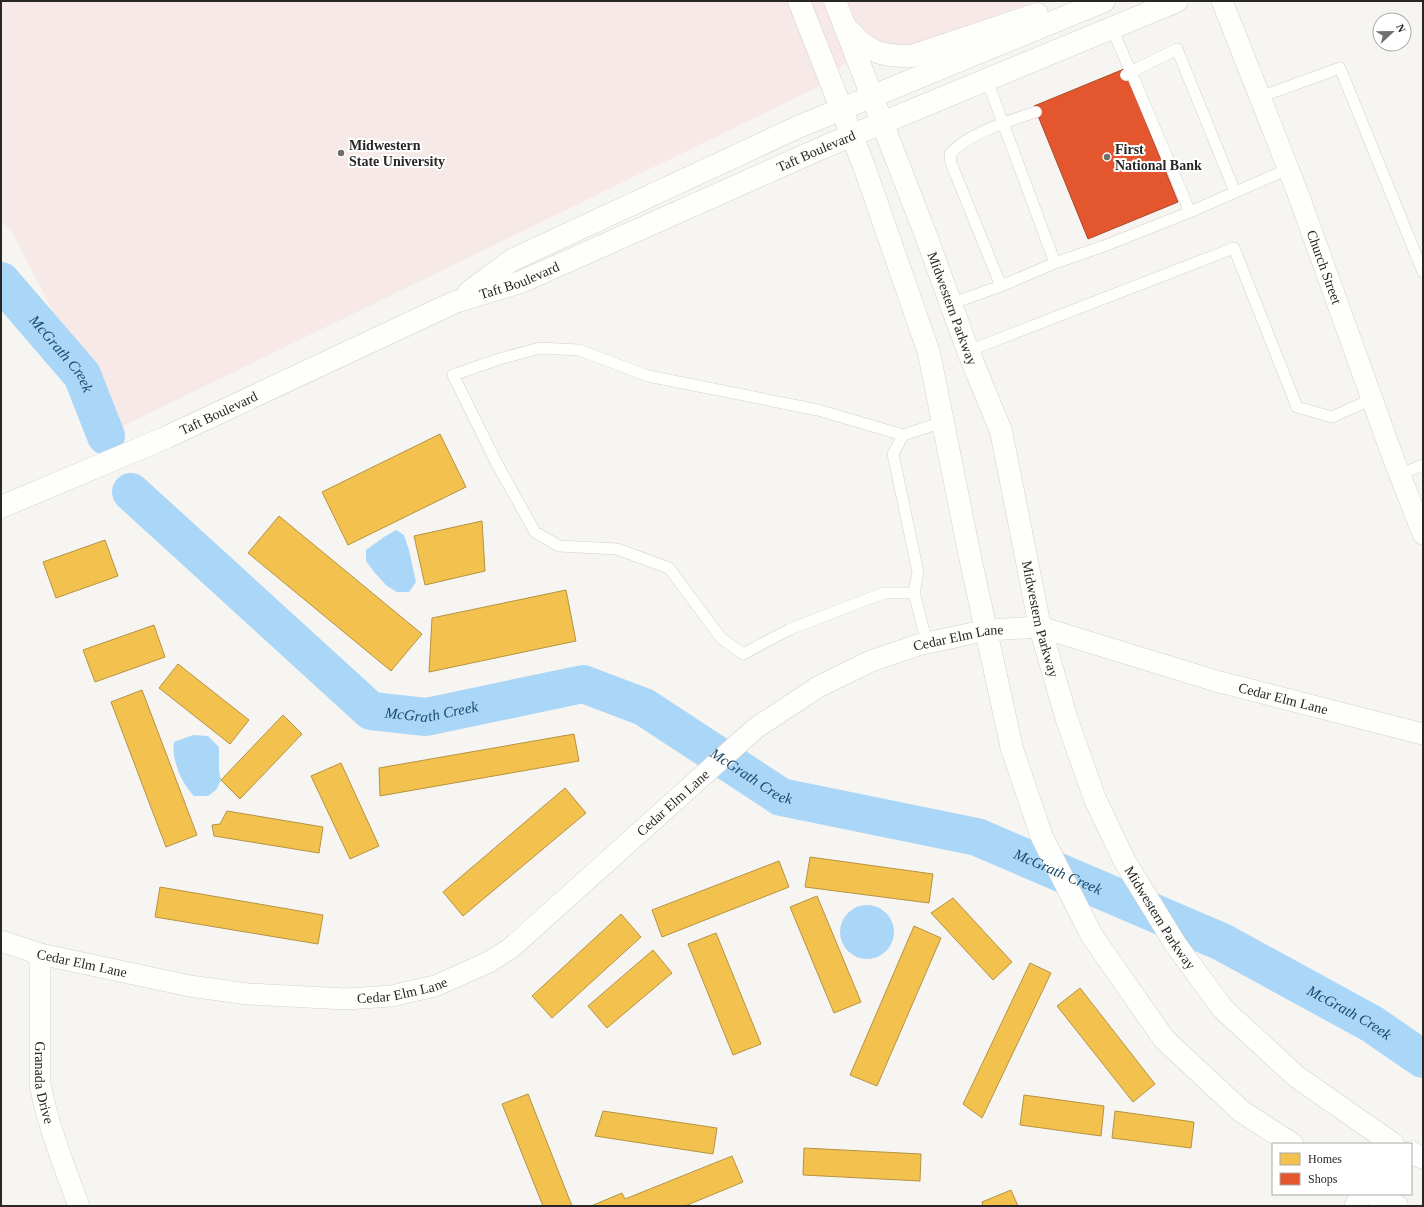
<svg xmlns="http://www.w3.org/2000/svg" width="1424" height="1207" viewBox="0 0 1424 1207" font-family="Georgia,serif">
<rect width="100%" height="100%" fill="#f7f5f2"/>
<!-- education -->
<path fill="#f6e9e7" d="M 1,1 L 1035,1 L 952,32 L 924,41 L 895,48 L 871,41 L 818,87 L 117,429 L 84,355 L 56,317 L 14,236 L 1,220 Z"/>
<!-- water -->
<path fill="#aad6f7" d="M 396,530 L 404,535 L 409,550 L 416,582 L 409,592 L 397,592 L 387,586 L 375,573 L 366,561 L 366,550 L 384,537 Z
M 193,735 L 208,736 L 219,747 L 219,771 L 221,780 L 216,790 L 208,796 L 194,796 C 182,784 171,759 174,742 Z
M840 932a27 27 0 1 1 54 0a27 27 0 1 1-54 0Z"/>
<!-- homes -->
<path fill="#f2c14e" stroke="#b69342" d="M 440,434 L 466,487 L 348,545 L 322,492 Z
M 279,516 L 422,634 L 391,671 L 248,553 Z
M 482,521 L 485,571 L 425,585 L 414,536 Z
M 105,540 L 118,576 L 56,598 L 43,562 Z
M 566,590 L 576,641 L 429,672 L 432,618 Z
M 154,625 L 165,657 L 95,682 L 83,650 Z
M 178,664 L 249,720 L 230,744 L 159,688 Z
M 142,690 L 197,835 L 166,847 L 111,702 Z
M 283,715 L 302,734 L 240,799 L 221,780 Z
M 574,734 L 579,761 L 380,796 L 379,768 Z
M 341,763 L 379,846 L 350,859 L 311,776 Z
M 565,788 L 586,813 L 463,916 L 443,892 Z
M 227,811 L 323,827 L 319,853 L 214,836 L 212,825 L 220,824 Z
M 810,857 L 933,874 L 929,903 L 805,887 Z
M 779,861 L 789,887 L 662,937 L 652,910 Z
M 160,887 L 323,915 L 318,944 L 155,917 Z
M 817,896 L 861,1002 L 834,1013 L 790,907 Z
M 953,898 L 1012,962 L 993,980 L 931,913 Z
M 621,914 L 641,937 L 552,1018 L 532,996 Z
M 914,926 L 941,938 L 877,1086 L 850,1075 Z
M 716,933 L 761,1044 L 733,1055 L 688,944 Z
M 653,950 L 672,973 L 607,1028 L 588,1006 Z
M 1030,963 L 1051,973 L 982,1118 L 963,1104 Z
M 1080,988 L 1155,1084 L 1133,1102 L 1057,1006 Z
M 528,1094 L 572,1206 L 543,1206 L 502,1104 Z
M 1024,1095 L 1104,1106 L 1101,1136 L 1020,1125 Z
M 603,1111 L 717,1128 L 713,1154 L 595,1136 Z
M 1115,1111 L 1194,1122 L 1191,1148 L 1112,1138 Z
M 804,1148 L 921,1154 L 920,1181 L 803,1175 Z
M 732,1156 L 743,1182 L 685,1206 L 591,1206 L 622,1193 L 625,1199 Z
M 1011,1190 L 1018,1206 L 983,1206 L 982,1202 Z"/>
<!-- shops -->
<path fill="#e4572e" stroke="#ac492b" d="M 1124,69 L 1178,202 L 1088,239 L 1034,106 Z"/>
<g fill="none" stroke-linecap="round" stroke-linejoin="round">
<!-- river -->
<g stroke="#aad6f7" stroke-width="38">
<path id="s1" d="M 1,281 L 82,375 L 106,436"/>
<path id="s2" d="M 131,492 L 371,711 L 426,717 L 583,684 L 644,707 L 781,797 L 977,837 L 1222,942 L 1372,1024 L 1423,1059"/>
</g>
<defs>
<path id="lane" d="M 1112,29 L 1131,72 L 1177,49 L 1235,192
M 1126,75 L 1131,72 L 1190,212
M 987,80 L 1055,263
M 1260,97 L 1340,68 L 1423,272
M 1001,286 L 951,163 L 950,154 C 967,134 1011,120 1036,112
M 950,304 L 1001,286 L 1055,263 L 1104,246 L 1190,212 L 1288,169
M 968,351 L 1234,248 L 1297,407 L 1332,417 L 1372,399
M 903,435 L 818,410 L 648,376 L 579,350 L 540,348 L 499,359 L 453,375 L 496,462 L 535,532 L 559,546 L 617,549 L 669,568 L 721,638 L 743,654 L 790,629 L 884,593 L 914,593 L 927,643
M 1400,474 L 1423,465
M 914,593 L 918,572 L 893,454 L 903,435 L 943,422"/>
<g id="street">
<path id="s3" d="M 1222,1 L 1297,191 L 1394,460 L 1423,534"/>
<path id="s4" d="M 1,941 L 40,954 L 190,986 L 248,994 L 346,999 L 391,996 L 435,986 L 489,962 L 511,948 L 738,744 L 756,728 L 818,687 L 871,661 L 918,645 L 987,630 L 1040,627 L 1216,681 L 1423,734"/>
<path id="s5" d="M 40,954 L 40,1084 C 48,1126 64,1166 79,1206"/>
<path d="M 1355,1206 L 1363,1194"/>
</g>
<g id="secondary">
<path d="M 799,1 L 865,169 L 929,353 L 970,557 L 1012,749 L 1042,837 L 1092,936 L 1164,1039 L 1241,1111 L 1292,1144"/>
<path id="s6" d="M 835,1 L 925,233 L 968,351 L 1001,431 L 1040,627 L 1067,720 L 1095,799 L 1125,862 L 1176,945 L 1223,1009 L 1297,1077 L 1393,1144"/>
<path d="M 848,29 C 867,52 883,57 912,56 L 1037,14"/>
<path d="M 469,292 L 512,260 L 798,127 L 1104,1"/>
<path id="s7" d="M 1,507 L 167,437 L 455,302 L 521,282 L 824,147 L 1177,1"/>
<path d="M 1411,1152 L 1423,1158"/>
<path d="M 1373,1194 L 1397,1206"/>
</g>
</defs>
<!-- lane casing -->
<use href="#lane" stroke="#d3d1cf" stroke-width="12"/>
<!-- street casing -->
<use href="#street" stroke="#d3d1cf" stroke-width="22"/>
<!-- secondary casing -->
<use href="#secondary" stroke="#d3d1cf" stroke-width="23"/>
<!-- lane -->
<use href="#lane" stroke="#fefefd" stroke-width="11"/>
<!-- street -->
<use href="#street" stroke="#fefefd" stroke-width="21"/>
<!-- secondary -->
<use href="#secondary" stroke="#fefefd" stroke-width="22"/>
</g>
<!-- markers -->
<g fill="#716f6d" stroke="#fff" stroke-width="1.5">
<circle cx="341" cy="153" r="4"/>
<circle cx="1107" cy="157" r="4"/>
</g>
<g text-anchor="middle" stroke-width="4" stroke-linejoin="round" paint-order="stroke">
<!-- poi labels -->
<g font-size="14" font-weight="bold" fill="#292725" stroke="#fff" text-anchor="start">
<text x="349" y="150">Midwestern<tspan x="349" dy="16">State University</tspan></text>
<text x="1115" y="154">First<tspan x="1115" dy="16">National Bank</tspan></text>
</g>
<!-- street labels -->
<g font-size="14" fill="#292725" stroke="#fff">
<text dy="5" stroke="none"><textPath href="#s7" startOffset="890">Taft Boulevard</textPath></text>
<text dy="5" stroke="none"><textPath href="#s3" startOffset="285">Church Street</textPath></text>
<text dy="5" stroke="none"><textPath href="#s7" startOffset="566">Taft Boulevard</textPath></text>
<text dy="5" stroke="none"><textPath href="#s6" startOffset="329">Midwestern Parkway</textPath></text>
<text dy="5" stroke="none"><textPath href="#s7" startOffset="237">Taft Boulevard</textPath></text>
<text dy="5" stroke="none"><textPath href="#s6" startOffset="653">Midwestern Parkway</textPath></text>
<text dy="5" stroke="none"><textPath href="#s4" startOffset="1080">Cedar Elm Lane</textPath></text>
<text dy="5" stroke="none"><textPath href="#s4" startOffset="1416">Cedar Elm Lane</textPath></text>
<text dy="5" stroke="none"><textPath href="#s4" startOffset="744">Cedar Elm Lane</textPath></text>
<text dy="5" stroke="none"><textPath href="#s6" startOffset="977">Midwestern Parkway</textPath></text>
<text dy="5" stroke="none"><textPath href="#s4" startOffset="84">Cedar Elm Lane</textPath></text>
<text dy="5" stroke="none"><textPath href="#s4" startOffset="408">Cedar Elm Lane</textPath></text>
<text dy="5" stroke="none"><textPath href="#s5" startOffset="129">Granada Drive</textPath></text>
</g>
<!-- water labels -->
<g font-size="15" font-style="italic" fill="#194969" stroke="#fff">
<text dy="5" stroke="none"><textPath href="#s1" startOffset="95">McGrath Creek</textPath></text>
<text dy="5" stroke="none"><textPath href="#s2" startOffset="386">McGrath Creek</textPath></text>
<text dy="5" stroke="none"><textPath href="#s2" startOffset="734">McGrath Creek</textPath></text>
<text dy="5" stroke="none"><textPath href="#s2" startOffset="1058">McGrath Creek</textPath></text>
<text dy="5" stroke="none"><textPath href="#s2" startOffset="1382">McGrath Creek</textPath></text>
</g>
</g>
<!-- border -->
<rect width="1424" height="1207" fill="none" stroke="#292725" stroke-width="4"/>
<!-- legend -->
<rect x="1272" y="1143" width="140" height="52" fill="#ffffff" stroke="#a9a9a8"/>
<rect x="1280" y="1153" width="20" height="12" fill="#f2c14e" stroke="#a9a9a8"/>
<text x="1308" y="1163" font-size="12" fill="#292725">Homes</text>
<rect x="1280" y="1173" width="20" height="12" fill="#e4572e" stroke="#a9a9a8"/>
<text x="1308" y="1183" font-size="12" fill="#292725">Shops</text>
<!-- north arrow -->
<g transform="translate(1392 32) rotate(68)"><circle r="19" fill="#ffffff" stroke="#a9a9a8"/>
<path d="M0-3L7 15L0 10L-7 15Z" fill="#716f6d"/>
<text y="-6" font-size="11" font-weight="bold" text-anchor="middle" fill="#292725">N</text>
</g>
</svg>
